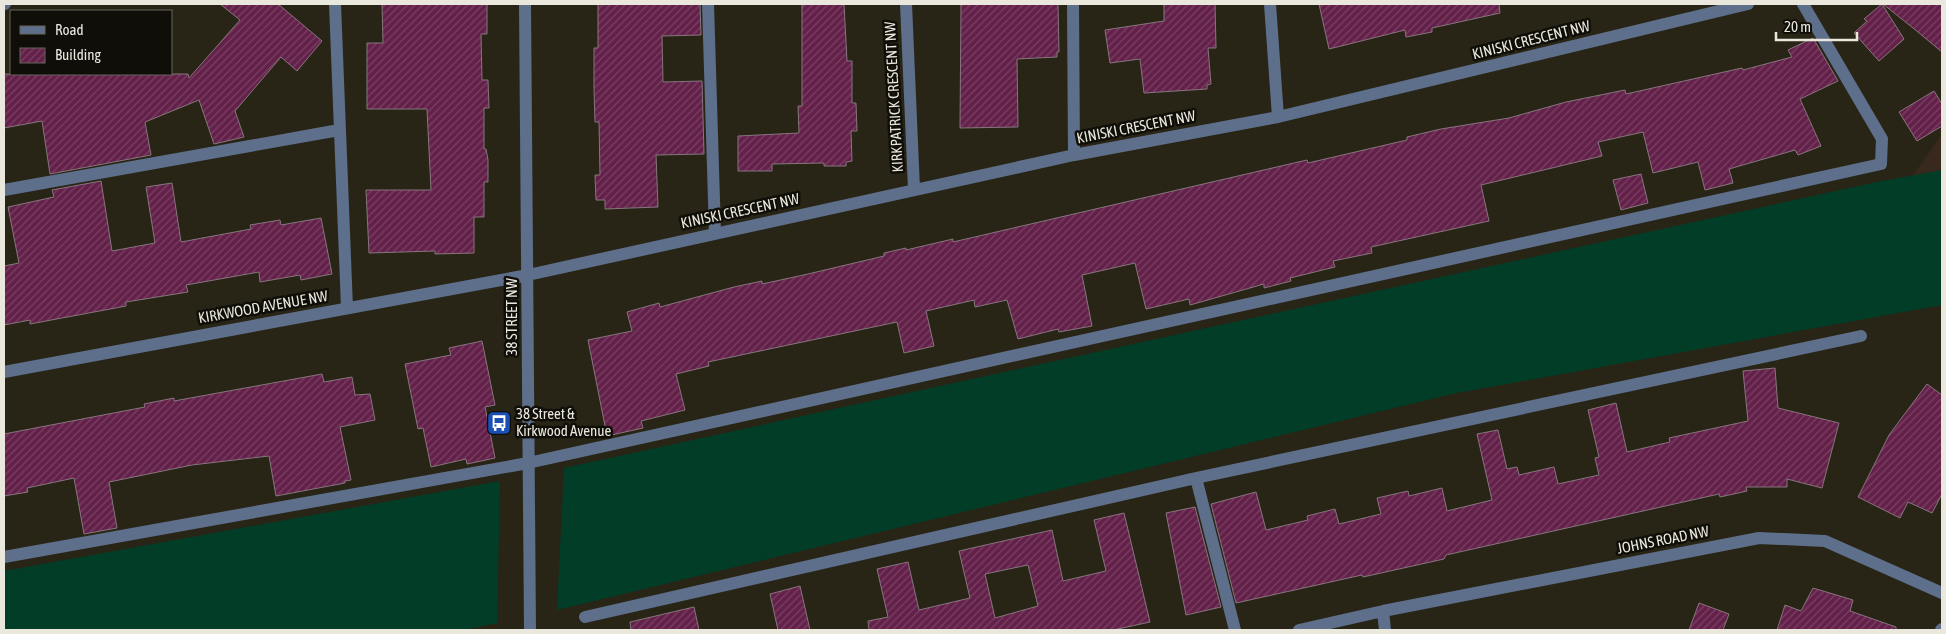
<svg xmlns="http://www.w3.org/2000/svg" width="1946" height="634" viewBox="0 0 1946 634" font-family="'Asap Condensed',sans-serif">
<defs>
<pattern id="building-hatch" width="6" height="6" patternUnits="userSpaceOnUse" patternTransform="scale(1.25)"><rect width="6" height="6" fill="#63214a"/><path d="M-1 1l2-2M0 6l6-6M5 7l2-2" fill="none" stroke="#7a4164"/></pattern>
</defs>
<rect width="100%" height="100%" fill="#292516"/>
<!-- education -->
<path fill="#38281d" d="M 1942,134 L 1942,170 L 1912,177 Z"/>
<!-- grass -->
<path fill="#023d27" d="M 1942,170 L 1942,305 L 1452,394 L 557,610 L 564,468 L 1877,182 Z
M 500,481 L 497,623 L 464,630 L 4,630 L 4,571 Z"/>
<!-- building -->
<path fill="url(#building-hatch)" stroke="#87757e" fill-rule="evenodd" d="M 220,4 L 278,4 L 322,41 L 297,71 L 281,57 L 235,111 L 244,137 L 214,144 L 199,100 L 145,122 L 151,155 L 50,174 L 42,121 L 4,128 L 4,74 L 188,74 L 189,78 L 240,20 Z
M 382,4 L 487,4 L 487,34 L 481,34 L 482,80 L 488,80 L 489,108 L 484,108 L 484,149 L 486,149 L 488,160 L 488,182 L 484,182 L 484,217 L 474,217 L 474,253 L 435,254 L 435,251 L 369,253 L 366,190 L 431,190 L 427,109 L 367,109 L 367,43 L 383,43 Z
M 598,4 L 700,4 L 701,35 L 662,36 L 663,82 L 702,81 L 704,154 L 656,155 L 658,207 L 605,209 L 605,200 L 596,200 L 595,175 L 600,175 L 599,122 L 595,122 L 594,90 L 594,48 L 598,48 Z
M 802,4 L 844,4 L 847,61 L 852,61 L 852,103 L 856,103 L 857,131 L 851,131 L 852,161 L 846,162 L 846,166 L 824,166 L 824,163 L 772,164 L 772,171 L 738,171 L 738,136 L 799,133 L 798,106 L 802,106 Z
M 961,4 L 1058,4 L 1059,52 L 1057,52 L 1057,57 L 1017,59 L 1018,127 L 960,128 Z
M 1164,4 L 1215,4 L 1216,48 L 1208,48 L 1211,84 L 1207,85 L 1207,89 L 1144,93 L 1140,59 L 1110,63 L 1105,30 L 1164,21 Z
M 1319,4 L 1499,4 L 1500,13 L 1432,28 L 1432,32 L 1406,37 L 1405,30 L 1329,49 Z
M 1882,4 L 1904,39 L 1879,61 L 1854,33 L 1867,21 L 1864,19 Z
M 1883,4 L 1942,4 L 1942,52 L 1913,28 Z
M 1813,38 L 1838,81 L 1800,99 L 1821,146 L 1798,155 L 1795,150 L 1729,169 L 1733,183 L 1705,190 L 1698,162 L 1653,173 L 1643,132 L 1598,142 L 1602,156 L 1481,185 L 1489,221 L 1371,247 L 1372,253 L 1333,261 L 1335,267 L 1290,278 L 1291,281 L 1264,288 L 1264,284 L 1190,305 L 1189,299 L 1146,309 L 1135,263 L 1082,275 L 1092,326 L 1059,332 L 1058,329 L 1018,339 L 1007,300 L 975,307 L 974,300 L 926,311 L 934,346 L 904,353 L 897,322 L 708,362 L 709,366 L 676,374 L 685,410 L 641,421 L 643,428 L 607,436 L 588,340 L 632,331 L 627,312 L 659,303 L 660,307 L 734,287 L 762,281 L 762,284 L 808,274 L 884,256 L 884,253 L 906,248 L 906,250 L 953,239 L 953,242 L 1307,160 L 1308,163 L 1407,140 L 1407,137 L 1441,129 L 1509,118 L 1566,102 L 1625,90 L 1626,94 L 1742,68 L 1743,70 L 1792,57 L 1788,50 Z
M 1934,91 L 1942,104 L 1942,126 L 1917,141 L 1899,112 Z
M 1641,174 L 1648,203 L 1621,210 L 1613,180 Z
M 101,181 L 112,251 L 155,243 L 146,187 L 172,183 L 181,242 L 251,229 L 250,225 L 280,220 L 281,225 L 321,218 L 332,274 L 301,280 L 300,275 L 260,282 L 259,272 L 186,285 L 188,292 L 126,302 L 126,306 L 30,324 L 30,320 L 4,325 L 4,266 L 19,263 L 8,207 L 54,197 L 52,190 Z
M 482,341 L 495,405 L 485,407 L 495,458 L 467,464 L 466,459 L 431,467 L 423,428 L 418,429 L 405,364 L 451,355 L 449,348 Z
M 1775,368 L 1778,408 L 1839,423 L 1822,488 L 1787,479 L 1787,487 L 1746,487 L 1747,491 L 1720,497 L 1719,494 L 1446,555 L 1444,559 L 1363,577 L 1362,575 L 1236,603 L 1211,504 L 1256,492 L 1266,530 L 1308,520 L 1307,516 L 1335,509 L 1339,524 L 1381,514 L 1377,498 L 1408,491 L 1409,496 L 1442,488 L 1447,511 L 1492,500 L 1477,434 L 1498,430 L 1507,469 L 1517,467 L 1519,475 L 1554,467 L 1558,484 L 1599,475 L 1595,458 L 1599,457 L 1588,410 L 1616,403 L 1627,452 L 1670,442 L 1669,438 L 1748,421 L 1743,371 Z
M 322,374 L 324,382 L 352,377 L 355,395 L 370,394 L 375,420 L 340,427 L 351,480 L 345,481 L 345,483 L 276,496 L 269,456 L 192,465 L 109,482 L 117,528 L 84,534 L 74,478 L 27,488 L 28,492 L 4,496 L 4,434 L 145,407 L 144,404 L 174,398 L 174,401 Z
M 1927,384 L 1942,395 L 1942,494 L 1932,513 L 1908,502 L 1900,518 L 1858,497 L 1889,435 Z
M 1195,507 L 1221,607 L 1186,615 L 1166,513 Z
M 1124,513 L 1150,622 L 1113,630 L 869,630 L 868,621 L 888,617 L 877,569 L 908,562 L 919,610 L 970,598 L 959,551 L 1052,530 L 1063,581 L 1106,571 L 1094,520 ZM 1028,565 L 1038,606 L 995,618 L 985,574 Z
M 800,586 L 810,630 L 778,630 L 770,594 Z
M 1813,588 L 1853,600 L 1850,611 L 1896,627 L 1896,630 L 1777,630 L 1785,605 L 1801,611 Z
M 1699,603 L 1729,614 L 1723,630 L 1689,630 Z
M 694,607 L 699,630 L 631,630 L 630,622 Z"/>
<g fill="none" stroke-linecap="round" stroke-linejoin="round">
<!-- minor -->
<path stroke="#5d6f8a" stroke-width="12" d="M 4,4 L 5,4
M 335,4 L 347,308
M 525,4 L 530,630
M 708,4 L 715,233
M 906,4 L 914,189
M 1073,4 L 1074,155
M 1270,4 L 1278,117
M 4,190 L 339,130
M 4,372 L 528,275 L 1074,155 L 1278,117 L 1748,4
M 1196,478 L 1235,630
M 4,557 L 528,463 L 1881,164 L 1882,139 L 1803,4
M 1383,611 L 1385,630
M 585,617 L 1196,478 L 1861,336
M 1299,630 L 1383,611 L 1759,538 L 1825,541 L 1942,593
M 1941,630 L 1942,629"/>
</g>
<!-- icons -->
<defs>
<symbol id="bus-square" viewBox="-11 -11 22 22"><rect x="-9" y="-9" width="18" height="18" rx="4" fill="#1a4fb4" stroke="#100e08"/><path d="M-5-6H5V4H4V6H2V4H-2V6H-4V4H-5ZM-3.5-4V0h7V-4ZM-3.5 1.2v1.5H-2V1.2ZM2 1.2v1.5H3.5V1.2Z" fill="#fff"/></symbol>
</defs>
<g fill-rule="evenodd">
<use href="#bus-square" x="485" y="409" width="28" height="28"/>
</g>
<g text-anchor="middle" stroke-width="5" stroke-linejoin="round" paint-order="stroke">
<!-- street labels -->
<g font-size="15" fill="#eae7dd" stroke="#100e08">
<text transform="translate(1531 40) rotate(-14)" y="5">KINISKI CRESCENT NW</text>
<text transform="translate(894 97) rotate(-93)" y="5">KIRKPATRICK CRESCENT NW</text>
<text transform="translate(1136 127) rotate(-11)" y="5">KINISKI CRESCENT NW</text>
<text transform="translate(740 211) rotate(-12)" y="5">KINISKI CRESCENT NW</text>
<text transform="translate(263 307) rotate(-10)" y="5">KIRKWOOD AVENUE NW</text>
<text transform="translate(512 317) rotate(-90)" y="5">38 STREET NW</text>
<text transform="translate(1663 540) rotate(-11)" y="5">JOHNS ROAD NW</text>
</g>
<!-- poi labels -->
<g font-size="15" fill="#eae7dd" stroke="#100e08" text-anchor="start">
<text x="516" y="419">38 Street &amp;<tspan x="516" dy="17">Kirkwood Avenue</tspan></text>
</g>
</g>
<!-- border -->
<rect width="1946" height="634" fill="none" stroke="#eae7dd" stroke-width="10"/>
<!-- legend -->
<rect x="10" y="10" width="162" height="65" fill="#100e08" stroke="#67655d"/>
<rect x="20" y="26" width="25" height="8" fill="#5d6f8a" stroke="#67655d"/>
<text x="55" y="35" font-size="15" fill="#eae7dd">Road</text>
<rect x="20" y="48" width="25" height="15" fill="url(#building-hatch)" stroke="#67655d"/>
<text x="55" y="60" font-size="15" fill="#eae7dd">Building</text>
<!-- scale -->
<path d="M1776 32v8h81v-8" fill="none" stroke="#eae7dd" stroke-width="2.5"/>
<text x="1784" y="32" font-size="15" fill="#eae7dd" stroke="#100e08" stroke-width="4" paint-order="stroke">20 m</text>
</svg>
